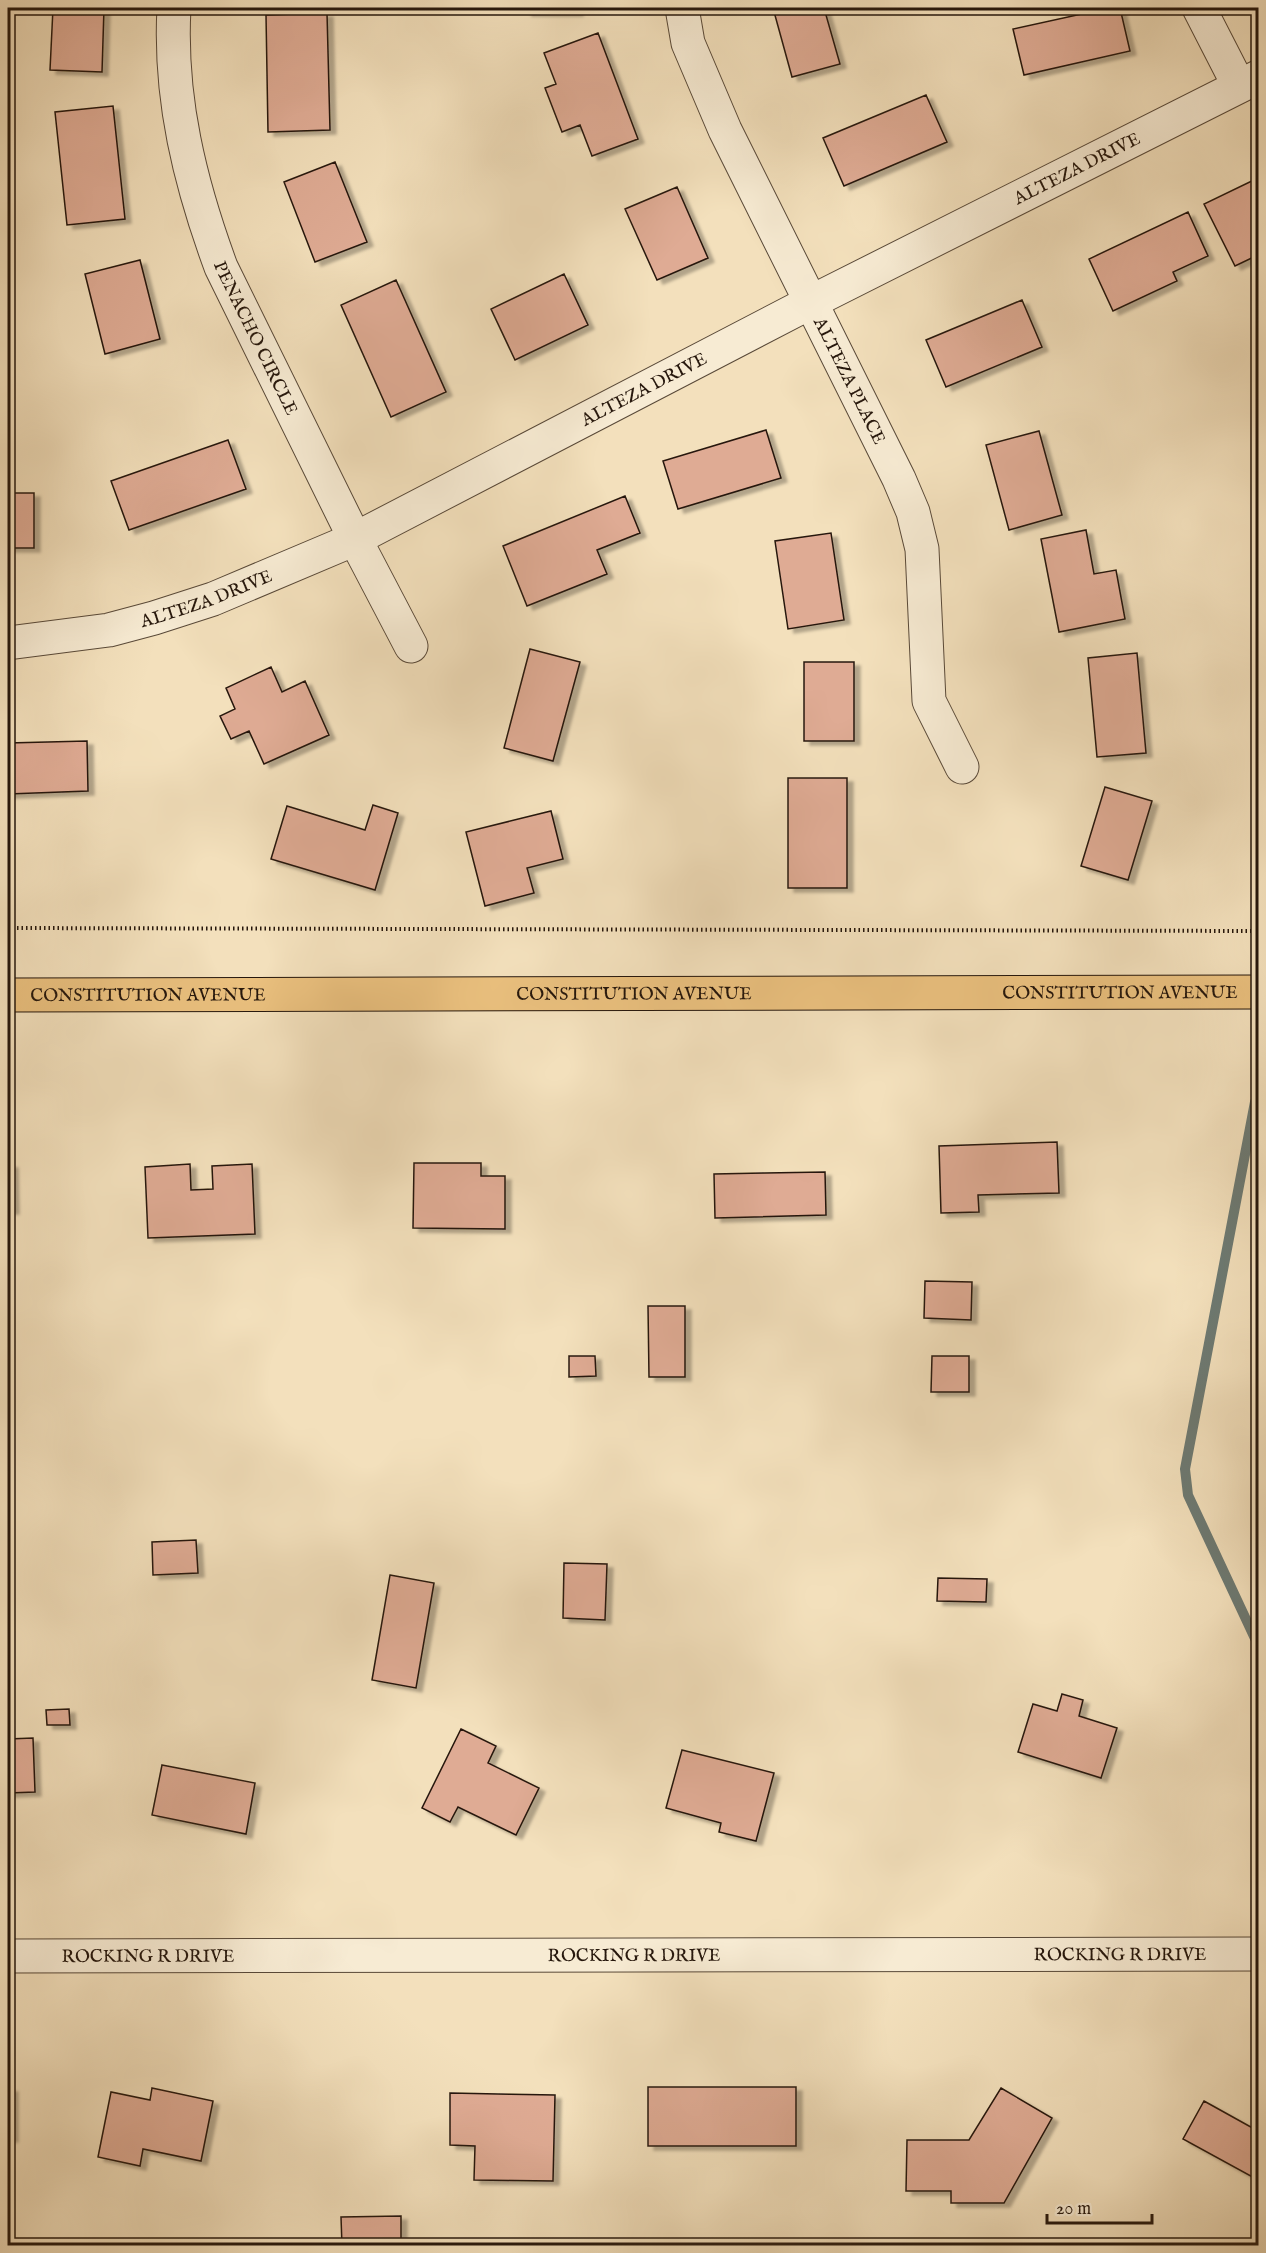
<svg xmlns="http://www.w3.org/2000/svg" width="1266" height="2253" viewBox="0 0 1266 2253" font-family="'IM FELL English',serif">
<defs>
<filter id="shadow"><feDropShadow dx="6" dy="4" stdDeviation="1.5" flood-color="#0004"/></filter>
</defs>
<rect width="100%" height="100%" fill="#f3e0bc"/>
<filter id="stains"><feTurbulence type="fractalNoise" baseFrequency=".00333" numOctaves="4"/><feColorMatrix values="0 0 0 0 .2 0 0 0 0 .09 0 0 0 0 .02 0 0 0 .5 -.17"/></filter>
<radialGradient id="worn" r=".72"><stop offset=".6" stop-color="#630" stop-opacity="0"/><stop offset="1" stop-color="#630" stop-opacity=".3"/></radialGradient>
<g fill="none" stroke-linecap="round" stroke-linejoin="round">
<!-- stream -->
<path stroke="#6d7a73" stroke-width="10" d="M 1255,1102 L 1185,1469 L 1188,1495 L 1258,1645"/>
</g>
<!-- building -->
<path fill="#dfab94" stroke="#26170c" stroke-width="1.5" filter="url(#shadow)" d="M 53,8 L 104,8 L 102,72 L 50,70 Z
M 526,8 L 577,8 L 577,12 L 526,12 Z
M 773,8 L 824,8 L 840,64 L 792,77 Z
M 1109,8 L 1120,8 L 1130,51 L 1024,75 L 1013,29 Z
M 327,13 L 330,130 L 268,132 L 266,15 Z
M 598,33 L 638,139 L 592,156 L 580,125 L 562,132 L 545,88 L 556,84 L 544,53 Z
M 926,95 L 947,142 L 844,186 L 823,138 Z
M 113,106 L 125,219 L 67,225 L 55,112 Z
M 335,162 L 367,242 L 315,262 L 284,182 Z
M 1258,178 L 1258,255 L 1235,266 L 1204,204 Z
M 677,187 L 708,258 L 657,280 L 625,209 Z
M 1188,212 L 1208,256 L 1173,272 L 1177,281 L 1113,311 L 1089,259 Z
M 140,260 L 160,339 L 105,354 L 85,274 Z
M 564,274 L 588,325 L 515,360 L 491,309 Z
M 396,280 L 446,392 L 391,417 L 341,305 Z
M 1022,300 L 1042,347 L 946,387 L 926,340 Z
M 766,430 L 781,478 L 678,509 L 663,461 Z
M 1039,431 L 1062,515 L 1009,530 L 986,445 Z
M 228,440 L 246,489 L 129,530 L 111,481 Z
M 8,493 L 34,493 L 34,548 L 8,548 Z
M 625,496 L 640,533 L 597,550 L 607,574 L 527,606 L 503,546 Z
M 1086,530 L 1094,574 L 1116,570 L 1125,619 L 1059,632 L 1041,539 Z
M 831,533 L 844,620 L 788,629 L 775,541 Z
M 530,649 L 580,662 L 553,761 L 504,748 Z
M 1137,653 L 1146,753 L 1097,757 L 1088,658 Z
M 804,662 L 854,662 L 854,741 L 804,741 Z
M 271,667 L 282,692 L 305,681 L 329,735 L 264,764 L 249,731 L 231,739 L 220,716 L 235,709 L 226,688 Z
M 87,741 L 88,791 L 8,794 L 8,743 Z
M 788,778 L 847,778 L 847,888 L 788,888 Z
M 1105,787 L 1152,801 L 1128,880 L 1081,866 Z
M 373,805 L 398,813 L 375,890 L 271,859 L 287,806 L 365,830 Z
M 551,811 L 563,859 L 527,868 L 534,893 L 485,906 L 466,832 Z
M 1057,1142 L 1059,1193 L 978,1195 L 979,1212 L 941,1213 L 939,1146 Z
M 414,1163 L 481,1163 L 481,1176 L 505,1176 L 505,1229 L 413,1228 Z
M 8,1164 L 12,1164 L 13,1210 L 8,1210 Z
M 190,1164 L 191,1190 L 213,1189 L 212,1166 L 252,1164 L 255,1234 L 148,1238 L 145,1167 Z
M 825,1172 L 826,1215 L 715,1218 L 714,1174 Z
M 925,1281 L 972,1282 L 971,1320 L 924,1318 Z
M 648,1306 L 685,1306 L 685,1377 L 649,1377 Z
M 569,1356 L 595,1356 L 596,1376 L 569,1377 Z
M 932,1356 L 969,1356 L 969,1392 L 931,1392 Z
M 196,1540 L 198,1573 L 153,1575 L 152,1542 Z
M 564,1563 L 607,1564 L 605,1620 L 563,1618 Z
M 390,1575 L 434,1583 L 416,1688 L 372,1680 Z
M 938,1578 L 987,1579 L 986,1602 L 937,1601 Z
M 1062,1694 L 1083,1700 L 1079,1716 L 1117,1728 L 1101,1778 L 1018,1752 L 1033,1704 L 1057,1711 Z
M 69,1709 L 70,1725 L 47,1725 L 46,1710 Z
M 461,1729 L 496,1746 L 488,1763 L 539,1788 L 516,1835 L 458,1807 L 450,1822 L 422,1808 Z
M 33,1738 L 35,1792 L 8,1793 L 8,1739 Z
M 682,1750 L 774,1773 L 756,1841 L 719,1832 L 721,1823 L 666,1808 Z
M 162,1765 L 255,1783 L 246,1834 L 152,1815 Z
M 648,2087 L 796,2087 L 796,2146 L 648,2146 Z
M 8,2088 L 12,2088 L 12,2138 L 8,2138 Z
M 152,2088 L 213,2101 L 201,2161 L 143,2149 L 140,2166 L 98,2157 L 111,2092 L 150,2100 Z
M 1001,2088 L 1052,2118 L 1004,2203 L 951,2203 L 951,2191 L 906,2191 L 907,2140 L 969,2140 Z
M 450,2093 L 555,2095 L 553,2181 L 474,2180 L 475,2146 L 450,2145 Z
M 1204,2101 L 1258,2131 L 1258,2180 L 1183,2139 Z
M 401,2216 L 401,2246 L 342,2246 L 341,2217 Z"/>
<g fill="none" stroke-linecap="round" stroke-linejoin="round">
<defs>
<g id="minor">
<path id="s1" d="M 174,8 C 169,98 190,183 221,267 L 355,539 L 411,646"/>
<path id="s2" d="M 682,8 L 688,43 L 725,130 L 899,479 L 913,512 L 922,549 L 929,701 L 962,767"/>
<path d="M 1199,8 L 1239,86"/>
<path id="s3" d="M 8,643 L 109,630 L 154,618 L 213,599 L 355,539 L 811,302 L 1258,77"/>
<path id="s4" d="M 8,1956 L 1258,1954"/>
</g>
<g id="primary">
<path id="s5" d="M 8,995 L 1258,992"/>
</g>
</defs>
<!-- minor casing -->
<use href="#minor" stroke="#594938" stroke-width="35"/>
<!-- primary casing -->
<use href="#primary" stroke="#26170c" stroke-width="35"/>
<!-- path -->
<path stroke="#26170c" stroke-width="4" stroke-dasharray="1.5 3" stroke-linecap="butt" d="M 8,928 L 1258,931"/>
<!-- minor -->
<use href="#minor" stroke="#f7ebd3" stroke-width="33"/>
<!-- primary -->
<use href="#primary" stroke="#eac07e" stroke-width="33"/>
</g>
<g text-anchor="middle" stroke-width="6" stroke-linejoin="round" paint-order="stroke">
<!-- street labels -->
<g font-size="18" fill="#26170c" stroke="#f7ebd3">
<text dy="6" stroke="none"><textPath href="#s3" startOffset="1176">ALTEZA DRIVE</textPath></text>
<text dy="6" stroke="none"><textPath href="#s1" startOffset="344">PENACHO CIRCLE</textPath></text>
<text dy="6" stroke="none"><textPath href="#s2" startOffset="410">ALTEZA PLACE</textPath></text>
<text dy="6" stroke="none"><textPath href="#s3" startOffset="690">ALTEZA DRIVE</textPath></text>
<text dy="6" stroke="none"><textPath href="#s3" startOffset="204">ALTEZA DRIVE</textPath></text>
<text dy="6" stroke="none"><textPath href="#s5" startOffset="1112">CONSTITUTION AVENUE</textPath></text>
<text dy="6" stroke="none"><textPath href="#s5" startOffset="626">CONSTITUTION AVENUE</textPath></text>
<text dy="6" stroke="none"><textPath href="#s5" startOffset="140">CONSTITUTION AVENUE</textPath></text>
<text dy="6" stroke="none"><textPath href="#s4" startOffset="626">ROCKING R DRIVE</textPath></text>
<text dy="6" stroke="none"><textPath href="#s4" startOffset="1112">ROCKING R DRIVE</textPath></text>
<text dy="6" stroke="none"><textPath href="#s4" startOffset="140">ROCKING R DRIVE</textPath></text>
</g>
</g>
<!-- margin -->
<rect width="1266" height="2253" fill="none" stroke="#f3e0bc" stroke-width="30"/>
<rect x="9" y="9" width="1248" height="2235" fill="none" stroke="#26170c" stroke-width="3"/>
<rect x="15" y="15" width="1236" height="2223" fill="none" stroke="#26170c" stroke-width="1.5"/>
<!-- scale -->
<path d="M1047 2214v9h105v-9" fill="none" stroke="#26170c" stroke-width="3"/>
<text x="1056" y="2214" font-size="18" fill="#26170c" stroke="#f7ebd3" stroke-width="4.5" paint-order="stroke">20 m</text>
<rect width="100%" height="100%" filter="url(#stains)"/>
<rect width="100%" height="100%" fill="url(#worn)"/>
</svg>
